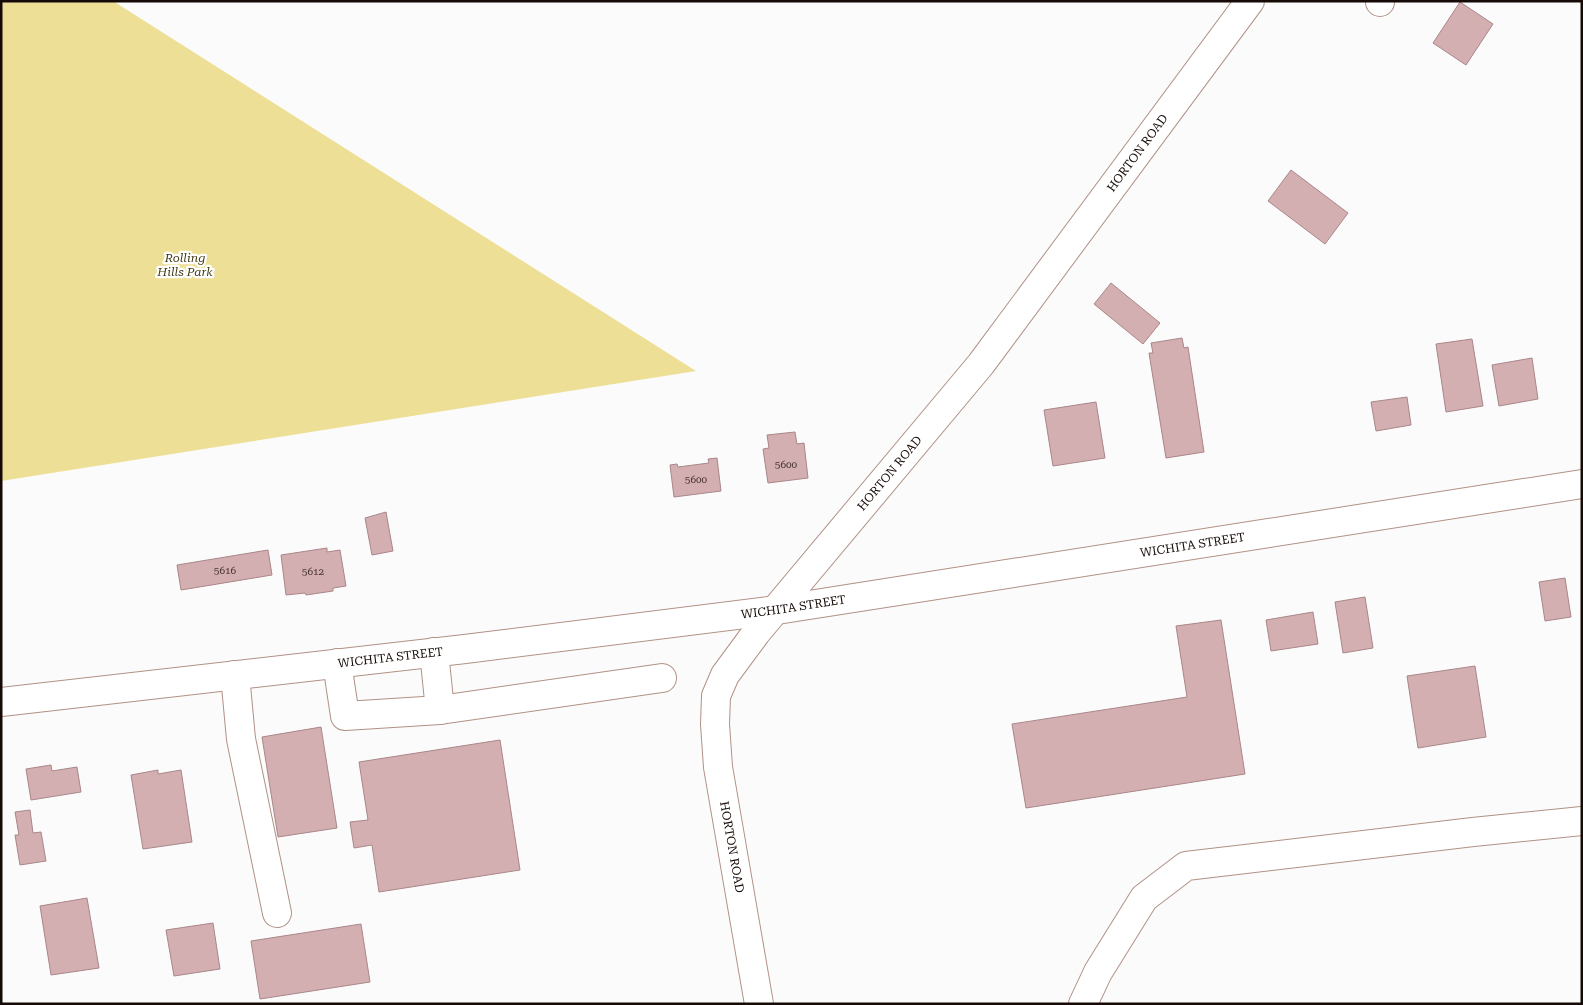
<svg xmlns="http://www.w3.org/2000/svg" width="1583" height="1005" viewBox="0 0 1583 1005" font-family="'Roboto Serif',serif">
<rect width="100%" height="100%" fill="#fbfbfb"/>
<!-- green -->
<path fill="#eedf96" d="M 1,1 L 113,1 L 696,371 L 1,481 Z"/>
<!-- building -->
<path fill="#d4afb1" stroke="#a98689" d="M 1460,2 L 1493,24 L 1466,65 L 1433,43 Z
M 1291,170 L 1348,213 L 1325,244 L 1268,201 Z
M 1111,283 L 1160,323 L 1143,344 L 1094,304 Z
M 1182,338 L 1184,348 L 1188,347 L 1204,452 L 1166,458 L 1149,353 L 1153,353 L 1151,343 Z
M 1472,339 L 1483,406 L 1446,412 L 1436,344 Z
M 1532,358 L 1538,399 L 1499,406 L 1492,365 Z
M 1407,397 L 1411,425 L 1376,431 L 1371,402 Z
M 1096,402 L 1105,458 L 1053,466 L 1044,410 Z
M 795,432 L 797,444 L 804,443 L 808,478 L 768,483 L 763,449 L 769,448 L 767,435 Z
M 717,458 L 721,491 L 674,497 L 670,465 L 677,464 L 678,467 L 709,463 L 708,459 Z
M 386,512 L 393,551 L 372,555 L 365,518 Z
M 327,548 L 327,552 L 340,550 L 346,586 L 333,588 L 333,591 L 306,595 L 305,593 L 286,595 L 281,555 Z
M 268,550 L 272,575 L 181,590 L 177,565 Z
M 1565,578 L 1571,617 L 1545,621 L 1539,582 Z
M 1365,597 L 1373,648 L 1343,653 L 1335,602 Z
M 1313,612 L 1318,644 L 1271,651 L 1266,620 Z
M 1221,620 L 1245,774 L 1026,808 L 1012,724 L 1187,697 L 1176,626 Z
M 1475,666 L 1486,737 L 1418,748 L 1407,676 Z
M 321,727 L 337,828 L 278,837 L 262,737 Z
M 500,740 L 520,870 L 379,892 L 372,845 L 354,848 L 350,822 L 368,820 L 359,762 Z
M 51,765 L 52,771 L 77,767 L 81,792 L 31,800 L 26,769 Z
M 158,770 L 158,774 L 181,770 L 192,842 L 143,849 L 131,775 Z
M 30,810 L 33,833 L 41,832 L 46,861 L 20,865 L 15,835 L 19,835 L 15,812 Z
M 87,898 L 99,968 L 51,975 L 40,906 Z
M 213,923 L 220,969 L 174,976 L 166,930 Z
M 361,924 L 370,982 L 260,999 L 251,941 Z"/>
<g fill="none" stroke-linecap="round" stroke-linejoin="round">
<defs>
<g id="minor">
<path d="M 1380,2 L 1380,1"/>
<path d="M 434,652 L 440,710 L 662,678"/>
<path d="M 337,663 L 345,716 L 440,710"/>
<path d="M 235,675 L 241,739 L 277,913"/>
<path id="s1" d="M 759,1004 L 718,767 L 715,724 L 716,696 L 725,675 L 756,633 L 981,364 L 1250,1"/>
<path d="M 1083,1004 L 1098,972 L 1144,898 L 1186,866 L 1473,832 L 1582,821"/>
</g>
<g id="major">
<path id="s2" d="M 1,702 L 465,649 L 777,610 L 1582,484"/>
</g>
</defs>
<!-- minor casing -->
<use href="#minor" stroke="#b19185" stroke-width="30"/>
<!-- major casing -->
<use href="#major" stroke="#b19185" stroke-width="30"/>
<!-- minor -->
<use href="#minor" stroke="#fff" stroke-width="28"/>
<!-- major -->
<use href="#major" stroke="#fff" stroke-width="28"/>
</g>
<g text-anchor="middle" stroke-width="4.5" stroke-linejoin="round" paint-order="stroke">
<!-- number labels -->
<g font-size="10" fill="#453331">
<text x="786" y="468">5600</text>
<text x="696" y="483">5600</text>
<text x="225" y="574">5616</text>
<text x="313" y="575">5612</text>
</g>
<!-- street labels -->
<g font-size="12" fill="#150a06" stroke="#fff">
<text dy="4" stroke="none"><textPath href="#s1" startOffset="1000">HORTON ROAD</textPath></text>
<text dy="4" stroke="none"><textPath href="#s1" startOffset="595">HORTON ROAD</textPath></text>
<text dy="4" stroke="none"><textPath href="#s2" startOffset="1202">WICHITA STREET</textPath></text>
<text dy="4" stroke="none"><textPath href="#s2" startOffset="798">WICHITA STREET</textPath></text>
<text dy="4" stroke="none"><textPath href="#s2" startOffset="392">WICHITA STREET</textPath></text>
<text transform="translate(732 847) rotate(80)" y="4">HORTON ROAD</text>
</g>
<!-- park labels -->
<g font-size="12" font-style="italic" fill="#423b16" stroke="#fff">
<text x="185" y="262">Rolling<tspan x="185" dy="14">Hills Park</tspan></text>
</g>
</g>
<!-- border -->
<rect width="1583" height="1005" fill="none" stroke="#150a06" stroke-width="5"/>
</svg>
